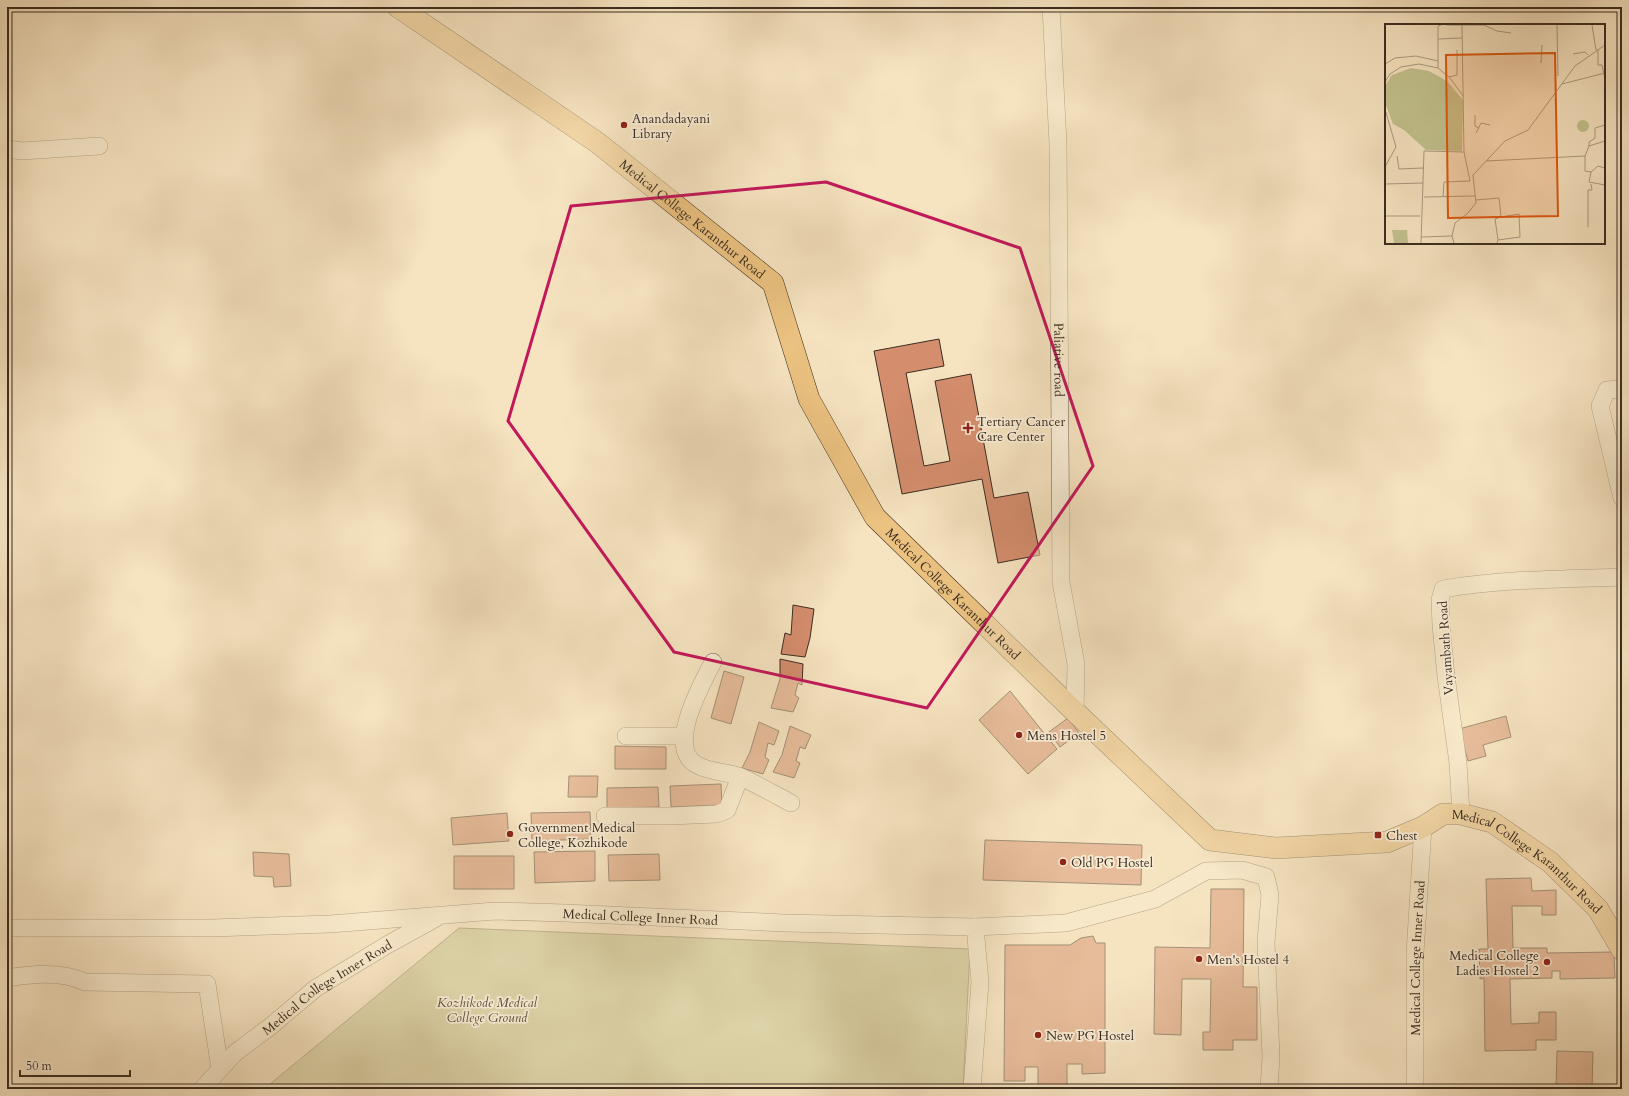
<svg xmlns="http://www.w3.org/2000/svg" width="1629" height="1096" viewBox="0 0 1629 1096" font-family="Cardo,serif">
<rect width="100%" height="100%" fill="#f6e3c0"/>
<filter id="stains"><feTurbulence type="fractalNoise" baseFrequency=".005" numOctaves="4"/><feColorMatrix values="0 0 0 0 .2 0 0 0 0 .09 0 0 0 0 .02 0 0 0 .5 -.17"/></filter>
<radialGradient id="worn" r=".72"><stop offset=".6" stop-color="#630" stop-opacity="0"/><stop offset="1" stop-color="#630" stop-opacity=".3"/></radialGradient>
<!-- green -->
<path fill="#c2c28e" stroke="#7e7858" d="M 459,928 L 970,949 L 963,1089 L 264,1089 Z"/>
<!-- building -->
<path fill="#d48d6d" stroke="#3b2d21" d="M 939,339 L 944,366 L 906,373 L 924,466 L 950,461 L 935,381 L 971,374 L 994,498 L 1028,492 L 1040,555 L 998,563 L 982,479 L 902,494 L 874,351 Z
M 793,605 L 814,609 L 810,638 L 805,657 L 781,654 L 785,633 L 791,635 Z
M 780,659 L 803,664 L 802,685 L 798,683 L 795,695 L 799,698 L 793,712 L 771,708 L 780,679 Z
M 724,671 L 744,677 L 731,724 L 711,718 Z
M 1010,691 L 1057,749 L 1028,774 L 979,720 Z
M 1506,716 L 1511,737 L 1483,745 L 1486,756 L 1468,761 L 1459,729 Z
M 1068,718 L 1079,733 L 1060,747 L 1049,732 Z
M 759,722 L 779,731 L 774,745 L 768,743 L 765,757 L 769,760 L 763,774 L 742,768 L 750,752 Z
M 790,726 L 811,735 L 805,749 L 800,747 L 796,761 L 800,763 L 794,778 L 773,772 L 782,755 Z
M 615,746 L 666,747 L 666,769 L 615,769 Z
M 569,776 L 598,776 L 597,797 L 568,797 Z
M 721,784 L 722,805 L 671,807 L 670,786 Z
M 658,787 L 659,807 L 607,808 L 607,788 Z
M 590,812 L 591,839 L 532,841 L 531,813 Z
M 507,813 L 509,841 L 453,845 L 451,818 Z
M 985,840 L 1142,845 L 1141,885 L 983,880 Z
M 595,851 L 595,881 L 535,883 L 534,852 Z
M 253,852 L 289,854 L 291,886 L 274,887 L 273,877 L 254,876 Z
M 659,854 L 660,880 L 609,881 L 608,855 Z
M 454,856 L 514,856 L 514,889 L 454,889 Z
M 1531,878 L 1532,891 L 1556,890 L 1556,915 L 1542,915 L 1542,906 L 1512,906 L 1513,948 L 1547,948 L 1547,953 L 1614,952 L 1615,978 L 1560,979 L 1560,971 L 1552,971 L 1552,978 L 1510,979 L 1511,1024 L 1539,1023 L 1539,1012 L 1556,1012 L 1556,1040 L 1536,1040 L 1536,1050 L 1485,1051 L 1484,978 L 1480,979 L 1479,949 L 1488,949 L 1486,879 Z
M 1211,889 L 1244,889 L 1243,987 L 1257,987 L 1257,1040 L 1233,1040 L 1233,1050 L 1203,1050 L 1203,1032 L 1210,1032 L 1211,979 L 1182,979 L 1181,1035 L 1154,1034 L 1155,947 L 1210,948 Z
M 1093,936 L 1096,943 L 1105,943 L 1105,1073 L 1082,1074 L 1082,1064 L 1067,1064 L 1067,1089 L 1038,1089 L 1038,1067 L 1025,1067 L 1025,1081 L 1004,1081 L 1005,945 L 1070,945 L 1081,938 Z
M 1557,1051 L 1593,1052 L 1592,1089 L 1556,1089 Z"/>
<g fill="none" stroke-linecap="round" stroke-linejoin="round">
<defs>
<g id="minor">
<path id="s1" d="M 1051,7 L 1058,144 L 1061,582 L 1076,664 L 1075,711"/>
<path d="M 7,149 L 22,151 L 99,146"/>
<path d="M 1622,389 L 1607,390 L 1600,406 L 1622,498"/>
<path d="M 713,662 C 702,684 665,748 697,765 C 709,772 728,772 741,777 C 758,785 774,794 791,803"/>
<path d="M 626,736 L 685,736"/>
<path d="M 1461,814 L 1458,763 L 1446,676 L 1441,625 L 1440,600 L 1443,589 C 1502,579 1562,579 1622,577"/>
<path d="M 605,816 L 670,816 L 717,814 L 727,810 L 740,777"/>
<path d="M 975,927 L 1066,923 L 1155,899 L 1206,871 L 1242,870 L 1266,877 L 1270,895 L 1266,942 L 1271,1056 L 1269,1089"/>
<path id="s2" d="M 7,928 L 212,928 L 330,924 L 495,911 L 565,913 L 784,923 L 975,927 L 980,982 L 972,1089"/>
<path d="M 7,978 C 33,974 61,971 85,982 L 207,984 L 220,1069"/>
<path id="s3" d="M 202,1089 L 235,1053 L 271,1026 L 316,988 L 387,945 L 436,918"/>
<path id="s4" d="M 1415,1089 L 1415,953 L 1423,827"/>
</g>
<g id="major">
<path id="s5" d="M 398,7 L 598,143 L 773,283 L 809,399 L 875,517 L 1070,707 L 1210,840 L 1276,848 L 1387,842 L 1423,827 L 1443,814 L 1461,814 L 1492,822 L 1550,862 L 1598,909 L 1622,950"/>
</g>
</defs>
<!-- minor casing -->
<use href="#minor" stroke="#6a5a49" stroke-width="18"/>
<!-- major casing -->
<use href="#major" stroke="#3b2d21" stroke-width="22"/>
<!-- minor -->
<use href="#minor" stroke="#f9edd6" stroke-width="17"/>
<!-- major -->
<use href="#major" stroke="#ebc280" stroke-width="21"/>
</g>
<!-- marked area -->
<path d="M0 0H1629V1096H0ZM 826,182 L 1020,248 L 1093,466 L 927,708 L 674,652 L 508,421 L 571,206 Z" fill="#f6e3c0" fill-opacity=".55" fill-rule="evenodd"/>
<path fill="none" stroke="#c2185b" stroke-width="3" stroke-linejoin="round" d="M 826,182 L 1020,248 L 1093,466 L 927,708 L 674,652 L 508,421 L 571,206 Z"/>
<!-- markers -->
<g fill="#8f2418" stroke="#f9edd6" stroke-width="1.5">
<circle cx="624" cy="125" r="4"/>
<path d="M966 422h4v4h4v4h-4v4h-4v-4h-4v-4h4z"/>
<circle cx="1019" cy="735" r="4"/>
<circle cx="510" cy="834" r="4"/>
<rect x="1374" y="831" width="8" height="8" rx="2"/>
<circle cx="1063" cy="862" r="4"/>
<circle cx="1199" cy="959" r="4"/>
<circle cx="1547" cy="962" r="4"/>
<circle cx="1038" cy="1035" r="4"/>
</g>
<g text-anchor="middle" stroke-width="3.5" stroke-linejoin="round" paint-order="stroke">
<!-- poi labels -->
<g font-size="13" fill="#3b2d21" stroke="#f9edd6" text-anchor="start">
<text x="632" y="123">Anandadayani<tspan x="632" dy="15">Library</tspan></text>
<text x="977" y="426">Tertiary Cancer<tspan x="977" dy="15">Care Center</tspan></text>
<text x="1027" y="740">Mens Hostel 5</text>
<text x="518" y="832">Government Medical<tspan x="518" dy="15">College, Kozhikode</tspan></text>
<text x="1386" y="840">Chest</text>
<text x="1071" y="867">Old PG Hostel</text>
<text x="1539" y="960" text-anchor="end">Medical College<tspan x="1539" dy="15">Ladies Hostel 2</tspan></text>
<text x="1207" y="964">Men's Hostel 4</text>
<text x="1046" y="1040">New PG Hostel</text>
</g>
<!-- street labels -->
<g font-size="13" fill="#3b2d21" stroke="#f9edd6">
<text dy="5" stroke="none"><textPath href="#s5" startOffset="363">Medical College Karanthur Road</textPath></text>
<text dy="5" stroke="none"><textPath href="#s1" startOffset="353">Paliative road</textPath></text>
<text dy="5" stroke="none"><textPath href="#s5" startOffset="832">Medical College Karanthur Road</textPath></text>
<text transform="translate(1445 648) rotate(-94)" y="5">Vayambath Road</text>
<text dy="5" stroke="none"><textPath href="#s5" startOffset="1528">Medical College Karanthur Road</textPath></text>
<text dy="5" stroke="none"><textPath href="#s2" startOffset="634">Medical College Inner Road</textPath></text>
<text dy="5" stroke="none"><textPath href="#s4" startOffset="131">Medical College Inner Road</textPath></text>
<text dy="5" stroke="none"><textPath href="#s3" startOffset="162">Medical College Inner Road</textPath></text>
</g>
<!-- park labels -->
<g font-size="13" font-style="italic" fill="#5d523c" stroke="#f9edd6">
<text x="487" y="1007">Kozhikode Medical<tspan x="487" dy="15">College Ground</tspan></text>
</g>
</g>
<!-- overview -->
<g transform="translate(1385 24)">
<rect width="220" height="220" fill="#f6e3c0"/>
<path d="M 26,44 L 44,47 L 62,57 L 78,76 L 77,127 L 41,126 L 19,106 L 8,100 L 0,79 L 0,62 L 7,51 ZM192 102a6 6 0 1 1 12 0a6 6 0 1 1-12 0ZM 7,206 L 22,206 L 23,219 L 9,219 Z" fill="#c2c28e"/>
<path fill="none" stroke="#ab9a80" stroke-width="1" d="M 61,1 L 99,1 L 112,7 L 126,9M 172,1 L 173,52M 207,1 L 211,26M 53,15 L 77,14M 213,25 L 213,41 L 217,41 L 220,55M 188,30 L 200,28 L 203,31M 53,37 L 53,2 L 56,1M 156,39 L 157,21M 0,40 L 10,34 L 31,32 L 53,37 L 53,44M 64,53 L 72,51 L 72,26M 0,58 L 5,50 L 16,43 L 34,40 L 53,44 L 65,54 L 79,73M 177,60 L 220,49M 0,85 L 11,123 L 0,143M 90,91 L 90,102 L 94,104M 91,109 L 96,99 L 105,101M 204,122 L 204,118 L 210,114 L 210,104 L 220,101M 12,132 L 14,145 L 38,144M 200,132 L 204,122 L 220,117M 101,137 L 200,132 L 200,147 L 206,148 L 204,158 L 220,161M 206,148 L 213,142 L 220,144M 0,160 L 38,159M 58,172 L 59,158 L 85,157 L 79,128M 39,173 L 90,172M 91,176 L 114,174 L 116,193 L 134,190 L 135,213 L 113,216 L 112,219M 0,192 L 35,192M 203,203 L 203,166 L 207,166 L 206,160M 36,213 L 67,212M 113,216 L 110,195 L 116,193M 36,219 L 39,127 L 79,128 L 77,1M 69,219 L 67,212 L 70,199 L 82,190 L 91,179 L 88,151 L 120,117 L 143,106 L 190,42 L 220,21"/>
<path fill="#df570d" fill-opacity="0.15" stroke="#df570d" stroke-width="2" d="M 170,29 L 173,192 L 63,194 L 61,31 Z"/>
<rect width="220" height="220" fill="none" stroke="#3b2d21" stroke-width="2"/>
</g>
<!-- margin -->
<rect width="1629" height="1096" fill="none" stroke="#f6e3c0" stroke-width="24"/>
<rect x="8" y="8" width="1613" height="1080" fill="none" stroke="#3b2d21" stroke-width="2"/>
<rect x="12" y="12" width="1605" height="1072" fill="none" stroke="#3b2d21"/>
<!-- scale -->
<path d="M20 1070v6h110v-6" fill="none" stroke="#3b2d21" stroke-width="2"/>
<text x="26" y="1070" font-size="12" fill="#3b2d21" stroke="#f9edd6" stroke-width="3" paint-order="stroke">50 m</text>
<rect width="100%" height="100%" filter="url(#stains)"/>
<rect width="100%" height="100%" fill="url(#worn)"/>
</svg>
